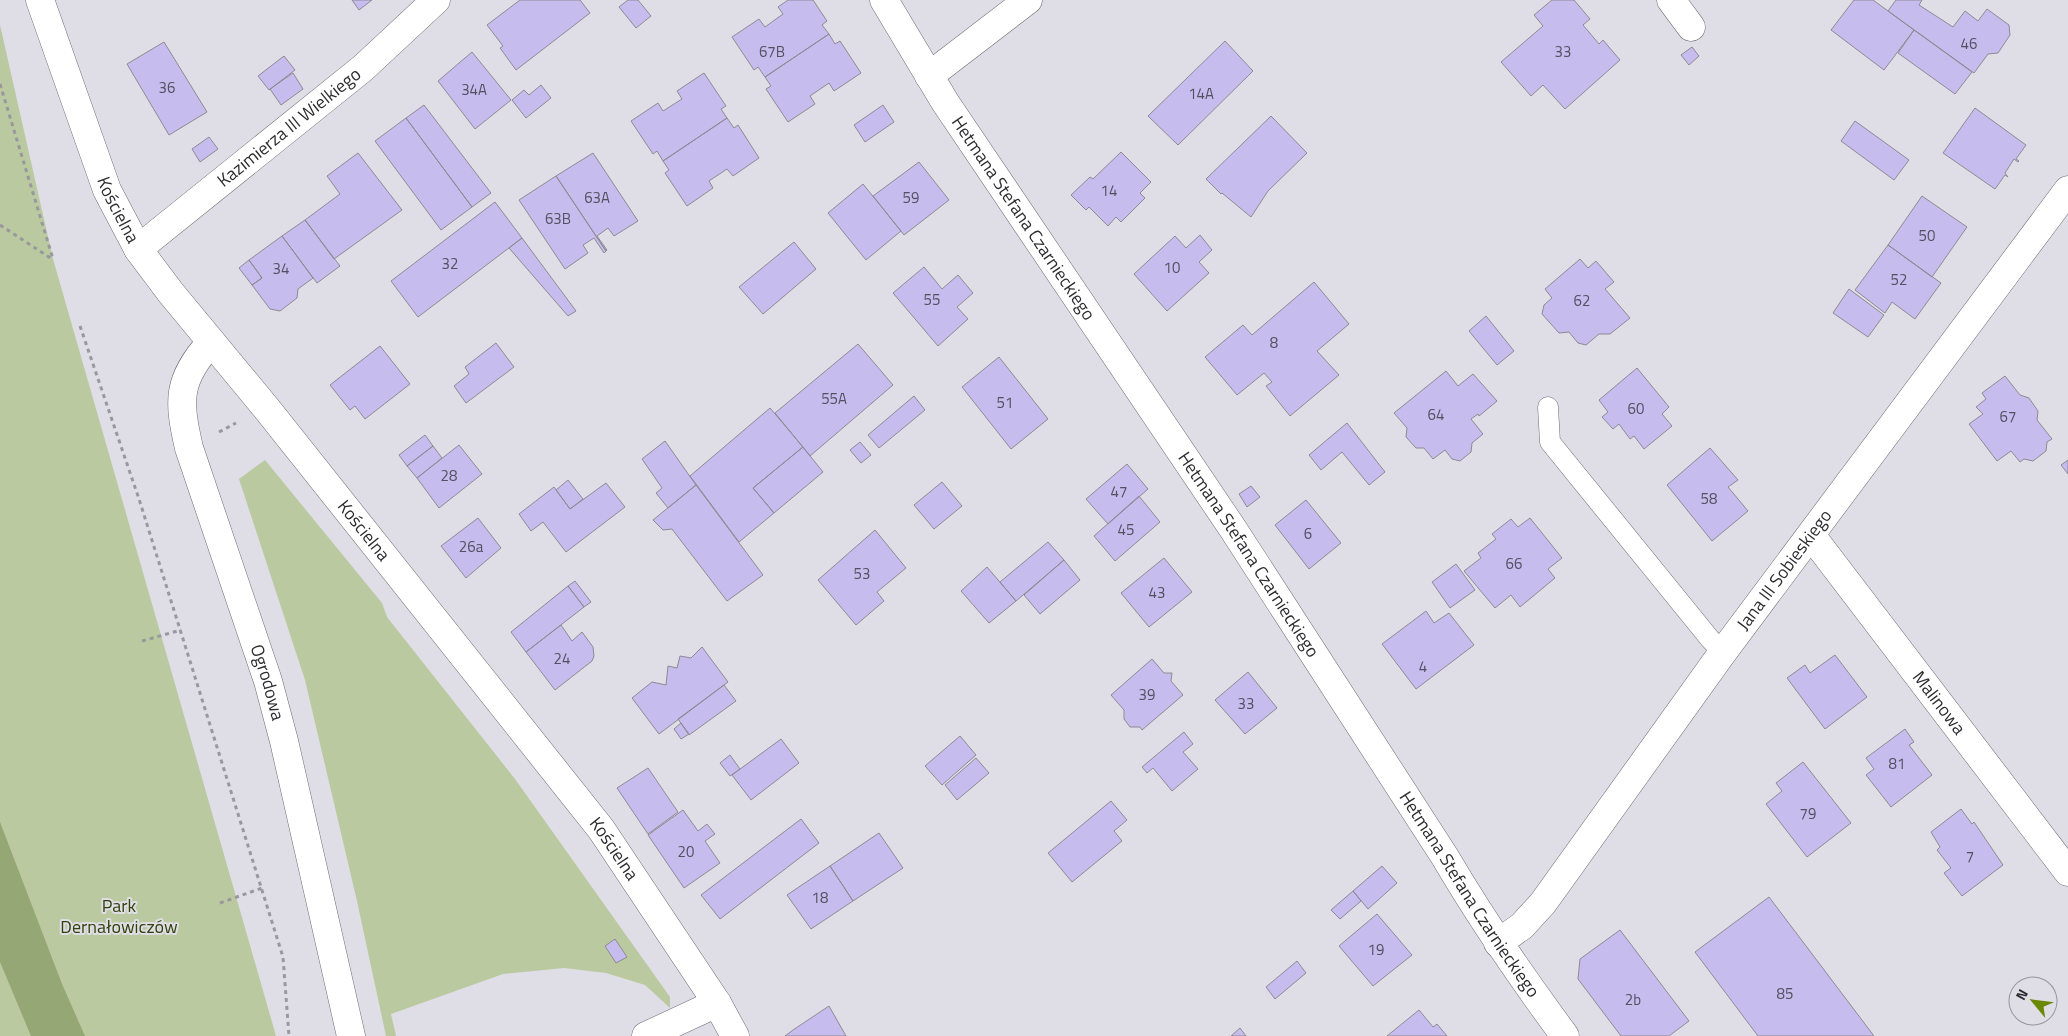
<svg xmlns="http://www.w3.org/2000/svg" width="2068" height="1036" viewBox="0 0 2068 1036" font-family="'Titillium Web',sans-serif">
<rect width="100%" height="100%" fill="#dfdde6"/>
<!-- green -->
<path fill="#bac99f" d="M 0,25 L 53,259 L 276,1036 L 0,1036 Z
M 265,460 L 382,603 L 387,617 L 515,779 L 670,997 L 670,1008 L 645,985 L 606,973 L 564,968 L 503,974 L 391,1014 L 396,1036 L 386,1036 L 357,901 L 305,680 L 239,479 Z"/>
<!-- water -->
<path fill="#96a776" d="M 0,822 L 62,984 L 85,1036 L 31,1036 L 0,962 Z"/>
<!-- building -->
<path fill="#c6bcee" stroke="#8c8b93" d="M 352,0 L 372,0 L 359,10 Z
M 520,0 L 580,0 L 590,13 L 516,70 L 500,48 L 503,46 L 487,25 Z
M 628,0 L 638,0 L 651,16 L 636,28 L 619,7 Z
M 788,0 L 813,0 L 827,21 L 822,25 L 829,34 L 765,77 L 758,67 L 754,70 L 732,37 L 759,19 L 765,27 L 783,14 L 778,7 Z
M 1552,0 L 1574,0 L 1590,19 L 1583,25 L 1599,44 L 1603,40 L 1620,60 L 1565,109 L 1543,85 L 1531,96 L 1501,62 L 1543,26 L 1534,15 Z
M 1854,0 L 1873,0 L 1914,30 L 1884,70 L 1831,30 Z
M 1896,0 L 1922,0 L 1919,5 L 1953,27 L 1965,11 L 1978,21 L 1987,9 L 2009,25 L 2010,35 L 1998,53 L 1988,54 L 1974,73 L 1888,11 Z
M 1914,30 L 1972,72 L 1955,94 L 1898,53 Z
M 829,34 L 835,44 L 840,41 L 861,73 L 834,91 L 829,83 L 810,96 L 815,104 L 788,122 L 766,89 L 771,86 L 765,77 Z
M 1225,41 L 1253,71 L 1178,145 L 1148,116 Z
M 164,42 L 207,112 L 169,135 L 127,64 Z
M 1692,47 L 1699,56 L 1689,65 L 1681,55 Z
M 472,52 L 511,100 L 475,129 L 438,81 Z
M 284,56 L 295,70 L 269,90 L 258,76 Z
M 293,73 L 303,89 L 281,105 L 270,89 Z
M 704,73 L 726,106 L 721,109 L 727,118 L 663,161 L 657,151 L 653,154 L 631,121 L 658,103 L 663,111 L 682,99 L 677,91 Z
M 541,85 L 551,98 L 526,118 L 512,100 L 524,90 L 529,95 Z
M 424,105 L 491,193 L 472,207 L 406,118 Z
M 883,105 L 894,122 L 865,142 L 854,125 Z
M 1975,108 L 2026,145 L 2016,159 L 2019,161 L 2018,162 L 2014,159 L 2005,173 L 2008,177 L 2005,175 L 1995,189 L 1943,153 Z
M 1271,116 L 1307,153 L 1268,191 L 1251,217 L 1222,193 L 1221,194 L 1206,179 Z
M 406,118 L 472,207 L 441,230 L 375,141 Z
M 727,118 L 734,128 L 738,125 L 759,158 L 733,176 L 727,169 L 709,181 L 713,188 L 687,206 L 665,173 L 669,170 L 663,161 Z
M 1855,121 L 1909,160 L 1894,180 L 1841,141 Z
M 209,137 L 218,149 L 200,162 L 192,149 Z
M 1121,152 L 1151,182 L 1140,193 L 1145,198 L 1121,222 L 1116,217 L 1108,226 L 1089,207 L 1086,210 L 1071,195 L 1090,177 L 1093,179 Z
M 358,153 L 402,210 L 334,259 L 305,220 L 340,194 L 327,176 Z
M 593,153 L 638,221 L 614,236 L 608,228 L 597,236 L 607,250 L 606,251 L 556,176 Z
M 919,162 L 949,200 L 904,235 L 873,196 Z
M 556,176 L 606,251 L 604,253 L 594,238 L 583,245 L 588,253 L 565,269 L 519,200 Z
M 863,184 L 901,231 L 866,260 L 828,213 Z
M 1922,196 L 1967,227 L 1932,277 L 1888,245 Z
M 495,202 L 522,238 L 418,317 L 391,281 Z
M 305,220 L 340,266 L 317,283 L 282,236 Z
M 1200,235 L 1212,250 L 1199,262 L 1209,273 L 1167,311 L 1134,274 L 1175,236 L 1186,248 Z
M 282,236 L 313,278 L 298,289 L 297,298 L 280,311 L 270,309 L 252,285 L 262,278 L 249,260 Z
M 522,238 L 576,311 L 568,316 L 509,248 Z
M 794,242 L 816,269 L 763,314 L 739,287 Z
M 1888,245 L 1941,283 L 1915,319 L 1892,302 L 1885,313 L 1855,290 Z
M 1580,259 L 1588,268 L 1596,261 L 1614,282 L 1605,289 L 1630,318 L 1610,334 L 1599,334 L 1586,345 L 1578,343 L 1569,332 L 1559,333 L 1542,314 L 1544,305 L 1552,298 L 1545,289 Z
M 249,260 L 262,278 L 252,285 L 239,268 Z
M 924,267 L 942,289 L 958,275 L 973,293 L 957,307 L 968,319 L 938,346 L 893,293 Z
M 1314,282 L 1349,324 L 1317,351 L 1339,375 L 1290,416 L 1266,386 L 1272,382 L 1264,373 L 1237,395 L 1205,357 L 1243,325 L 1252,335 Z
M 1849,289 L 1884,315 L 1868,337 L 1833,313 Z
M 1486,316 L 1514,351 L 1497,365 L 1469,331 Z
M 496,343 L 514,367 L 466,403 L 454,386 L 469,374 L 465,367 Z
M 858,344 L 893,385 L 810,456 L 775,413 Z
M 380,346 L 410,384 L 365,419 L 355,406 L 350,410 L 330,385 Z
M 999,357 L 1048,419 L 1011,449 L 962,387 Z
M 1637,368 L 1669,407 L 1662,414 L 1672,426 L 1644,449 L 1634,436 L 1630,439 L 1619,424 L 1613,429 L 1602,417 L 1608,412 L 1599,400 Z
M 1446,371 L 1458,386 L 1473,374 L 1497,401 L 1479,416 L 1478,414 L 1471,419 L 1483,434 L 1472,443 L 1471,452 L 1460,461 L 1452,459 L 1445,450 L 1433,459 L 1424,448 L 1416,448 L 1406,437 L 1407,428 L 1394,413 Z
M 2005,376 L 2020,395 L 2029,398 L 2038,411 L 2037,420 L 2052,439 L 2047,442 L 2046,451 L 2033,461 L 2024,459 L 2020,462 L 2011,451 L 1997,461 L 1969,424 L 1983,414 L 1976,407 L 1986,399 L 1982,393 Z
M 914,396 L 925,410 L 879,448 L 868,435 Z
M 770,408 L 803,447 L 753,488 L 774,513 L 739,542 L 690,476 Z
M 1347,423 L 1385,472 L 1369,485 L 1342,452 L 1321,470 L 1309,455 Z
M 425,435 L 433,446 L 407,466 L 399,455 Z
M 665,441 L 696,485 L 668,508 L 656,493 L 662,488 L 642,459 Z
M 860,442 L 871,455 L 861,463 L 850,450 Z
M 459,445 L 482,474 L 439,508 L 417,478 Z
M 433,446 L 442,458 L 417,478 L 407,466 Z
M 803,447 L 823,472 L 774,513 L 753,488 Z
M 1710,448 L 1738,480 L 1728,487 L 1748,511 L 1712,541 L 1667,485 Z
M 2068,460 L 2068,474 L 2061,465 Z
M 1127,464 L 1148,489 L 1108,524 L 1086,499 Z
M 568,480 L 583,499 L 570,509 L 556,490 Z
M 942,482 L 962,506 L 934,529 L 914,505 Z
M 606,483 L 625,507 L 566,552 L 543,522 L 531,531 L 519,514 L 554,487 L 570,509 Z
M 696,485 L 763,575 L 727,601 L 672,529 L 663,530 L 653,520 Z
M 1251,486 L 1260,497 L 1247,507 L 1239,494 Z
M 1139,496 L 1160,522 L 1115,561 L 1094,536 Z
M 1306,500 L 1341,543 L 1309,569 L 1275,525 Z
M 478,518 L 501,548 L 466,578 L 441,546 Z
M 1530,518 L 1562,558 L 1548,569 L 1555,578 L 1520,607 L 1511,595 L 1495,608 L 1464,571 L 1481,558 L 1478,553 L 1496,539 L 1492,534 L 1511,519 L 1518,527 Z
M 875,530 L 906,568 L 877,592 L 884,601 L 856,625 L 818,580 Z
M 1048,542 L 1064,560 L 1016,601 L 1000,582 Z
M 1164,558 L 1192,592 L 1149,627 L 1121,593 Z
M 1064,560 L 1080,580 L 1040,614 L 1024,595 Z
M 1456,564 L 1475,590 L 1450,608 L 1432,582 Z
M 987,567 L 1016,601 L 989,623 L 961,591 Z
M 575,581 L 591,602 L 584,607 L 568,586 Z
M 568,586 L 584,607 L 526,652 L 511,632 Z
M 1426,611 L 1434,623 L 1449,613 L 1474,645 L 1416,689 L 1382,644 Z
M 561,625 L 572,641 L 582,632 L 593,647 L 594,656 L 592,661 L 555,690 L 526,652 Z
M 702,647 L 728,682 L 659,734 L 632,698 L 652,682 L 666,685 L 668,666 L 677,668 L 680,656 L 691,658 Z
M 1835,655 L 1867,697 L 1825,729 L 1787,678 L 1805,665 L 1810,673 Z
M 1152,659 L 1164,673 L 1172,673 L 1171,681 L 1183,695 L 1142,730 L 1140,727 L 1130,727 L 1124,719 L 1124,710 L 1111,695 Z
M 1248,672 L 1277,708 L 1245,734 L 1215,700 Z
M 724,685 L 736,701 L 689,735 L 678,719 Z
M 681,723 L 689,734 L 681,739 L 674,729 Z
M 1905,729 L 1914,742 L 1909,745 L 1932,775 L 1891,807 L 1866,775 L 1874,769 L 1866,758 Z
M 1184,732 L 1193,744 L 1183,752 L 1198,769 L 1172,791 L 1153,768 L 1147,773 L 1142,767 Z
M 960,736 L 976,755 L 942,785 L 925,766 Z
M 781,739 L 799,763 L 751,800 L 732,775 Z
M 730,755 L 740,769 L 730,776 L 720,763 Z
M 976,758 L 989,773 L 957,800 L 945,785 Z
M 1803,762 L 1851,823 L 1807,857 L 1766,804 L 1782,791 L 1776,783 Z
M 648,768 L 678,812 L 648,834 L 617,788 Z
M 1111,801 L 1127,820 L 1114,831 L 1122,841 L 1072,882 L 1048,853 Z
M 1961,809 L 1972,824 L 1974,822 L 2003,865 L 1962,896 L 1944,873 L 1951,868 L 1937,850 L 1940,847 L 1931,832 Z
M 683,810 L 698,831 L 707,824 L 715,834 L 705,841 L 720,863 L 684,888 L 648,835 Z
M 801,819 L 819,843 L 720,919 L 701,895 Z
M 879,833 L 903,868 L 853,901 L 830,866 Z
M 830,866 L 853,901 L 811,929 L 787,895 Z
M 1382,866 L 1397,883 L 1368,909 L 1353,891 Z
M 1353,891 L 1361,901 L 1340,919 L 1331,910 Z
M 1769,897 L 1874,1036 L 1758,1036 L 1695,952 Z
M 1377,914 L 1412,955 L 1373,986 L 1339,946 Z
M 1620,930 L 1689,1021 L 1669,1036 L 1621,1036 L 1578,979 L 1580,959 Z
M 615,939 L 627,957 L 616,963 L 605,946 Z
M 1297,961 L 1306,973 L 1275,999 L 1266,987 Z
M 829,1006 L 846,1036 L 785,1036 L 793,1030 Z
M 1419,1010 L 1433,1027 L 1437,1024 L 1447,1036 L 1387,1036 Z
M 1240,1028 L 1246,1036 L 1231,1036 Z"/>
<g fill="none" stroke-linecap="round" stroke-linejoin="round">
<defs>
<path id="lane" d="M 1548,407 L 1550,442 L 1710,639 L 1723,652"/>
<g id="street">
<path id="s1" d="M 884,0 L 945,102 L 1233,529 L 1445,857 C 1482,920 1522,978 1565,1036"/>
<path d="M 1671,0 L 1691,27"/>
<path d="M 929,76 L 1028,0"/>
<path id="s2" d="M 138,249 L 363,68 L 436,0"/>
<path id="s3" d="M 211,342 C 177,380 178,400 189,448 L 268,681 L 284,741 L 351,1036"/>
<path id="s4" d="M 1811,535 L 2068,872"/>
<path id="s5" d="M 1498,943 L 1522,926 L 1543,903 L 1723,652 L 2068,190"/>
<path d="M 646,1036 L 717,1003"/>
</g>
<g id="secondary">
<path id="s6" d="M 40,0 L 107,190 L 138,249 L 171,293 L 267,409 L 601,829 L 717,1003 L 735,1036"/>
</g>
</defs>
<!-- lane casing -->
<use href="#lane" stroke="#6f6d75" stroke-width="21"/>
<!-- street casing -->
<use href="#street" stroke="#6f6d75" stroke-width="29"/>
<!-- secondary casing -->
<use href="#secondary" stroke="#6f6d75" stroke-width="29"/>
<!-- path -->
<path stroke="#99989e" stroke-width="3" stroke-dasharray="4 4" stroke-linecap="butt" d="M 0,84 L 53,259
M 0,225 L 52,259
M 80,326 L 139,499 L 283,957 L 289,1036
M 219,432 L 236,423
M 142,641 L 181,630
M 220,903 L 262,888"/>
<!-- lane -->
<use href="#lane" stroke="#fff" stroke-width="20"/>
<!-- street -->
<use href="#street" stroke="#fff" stroke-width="28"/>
<!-- secondary -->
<use href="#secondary" stroke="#fff" stroke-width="28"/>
</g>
<g text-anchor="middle" stroke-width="4" stroke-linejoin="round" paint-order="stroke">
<!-- number labels -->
<g font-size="15" fill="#535160">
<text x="1969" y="49">46</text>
<text x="772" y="57">67B</text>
<text x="1563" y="57">33</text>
<text x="167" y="93">36</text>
<text x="474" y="95">34A</text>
<text x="1201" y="99">14A</text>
<text x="1109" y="196">14</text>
<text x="597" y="203">63A</text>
<text x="911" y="203">59</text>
<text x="558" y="224">63B</text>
<text x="1927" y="241">50</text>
<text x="450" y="269">32</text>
<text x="1172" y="273">10</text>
<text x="281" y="274">34</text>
<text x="1899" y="285">52</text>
<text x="932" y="305">55</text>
<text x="1582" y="306">62</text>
<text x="1274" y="348">8</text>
<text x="834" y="404">55A</text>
<text x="1005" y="408">51</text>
<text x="1636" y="414">60</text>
<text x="1436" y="420">64</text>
<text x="2008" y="422">67</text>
<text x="449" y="481">28</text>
<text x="1119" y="497">47</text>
<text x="1709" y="504">58</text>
<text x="1126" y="535">45</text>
<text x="1308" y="539">6</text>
<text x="471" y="552">26a</text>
<text x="1514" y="569">66</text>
<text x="862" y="579">53</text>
<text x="1157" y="598">43</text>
<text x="562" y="664">24</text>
<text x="1423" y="672">4</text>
<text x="1147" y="700">39</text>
<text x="1246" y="709">33</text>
<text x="1897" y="769">81</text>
<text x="1808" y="819">79</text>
<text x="686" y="857">20</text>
<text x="1970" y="862">7</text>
<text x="820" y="903">18</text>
<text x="1376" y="955">19</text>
<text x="1785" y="999">85</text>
<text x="1633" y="1005">2b</text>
</g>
<!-- street labels -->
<g font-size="18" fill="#2d2d30" stroke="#dfdde6">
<text dy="6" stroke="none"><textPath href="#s2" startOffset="194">Kazimierza III Wielkiego</textPath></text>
<text dy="6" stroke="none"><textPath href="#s6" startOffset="224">Kościelna</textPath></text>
<text dy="6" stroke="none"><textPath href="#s1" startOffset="259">Hetmana Stefana Czarnieckiego</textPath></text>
<text dy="6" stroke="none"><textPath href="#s6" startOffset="629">Kościelna</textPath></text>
<text dy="6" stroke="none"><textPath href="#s1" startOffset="664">Hetmana Stefana Czarnieckiego</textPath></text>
<text dy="6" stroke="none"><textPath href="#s5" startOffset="472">Jana III Sobieskiego</textPath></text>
<text dy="6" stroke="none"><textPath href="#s3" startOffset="362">Ogrodowa</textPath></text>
<text dy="6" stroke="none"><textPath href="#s4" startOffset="211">Malinowa</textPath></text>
<text dy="6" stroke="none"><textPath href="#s6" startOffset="1034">Kościelna</textPath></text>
<text dy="6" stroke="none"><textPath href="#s1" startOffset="1069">Hetmana Stefana Czarnieckiego</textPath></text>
</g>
<!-- park labels -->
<g font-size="18" fill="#324108" stroke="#dfdde6">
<text x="119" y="912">Park<tspan x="119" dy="21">Dernałowiczów</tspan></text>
</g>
</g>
<!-- north arrow -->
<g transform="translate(2033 1001) rotate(299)"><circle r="24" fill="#dfdde6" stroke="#98979d"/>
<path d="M0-4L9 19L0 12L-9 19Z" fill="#6a8802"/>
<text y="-8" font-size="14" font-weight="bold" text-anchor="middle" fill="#2d2d30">N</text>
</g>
</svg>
